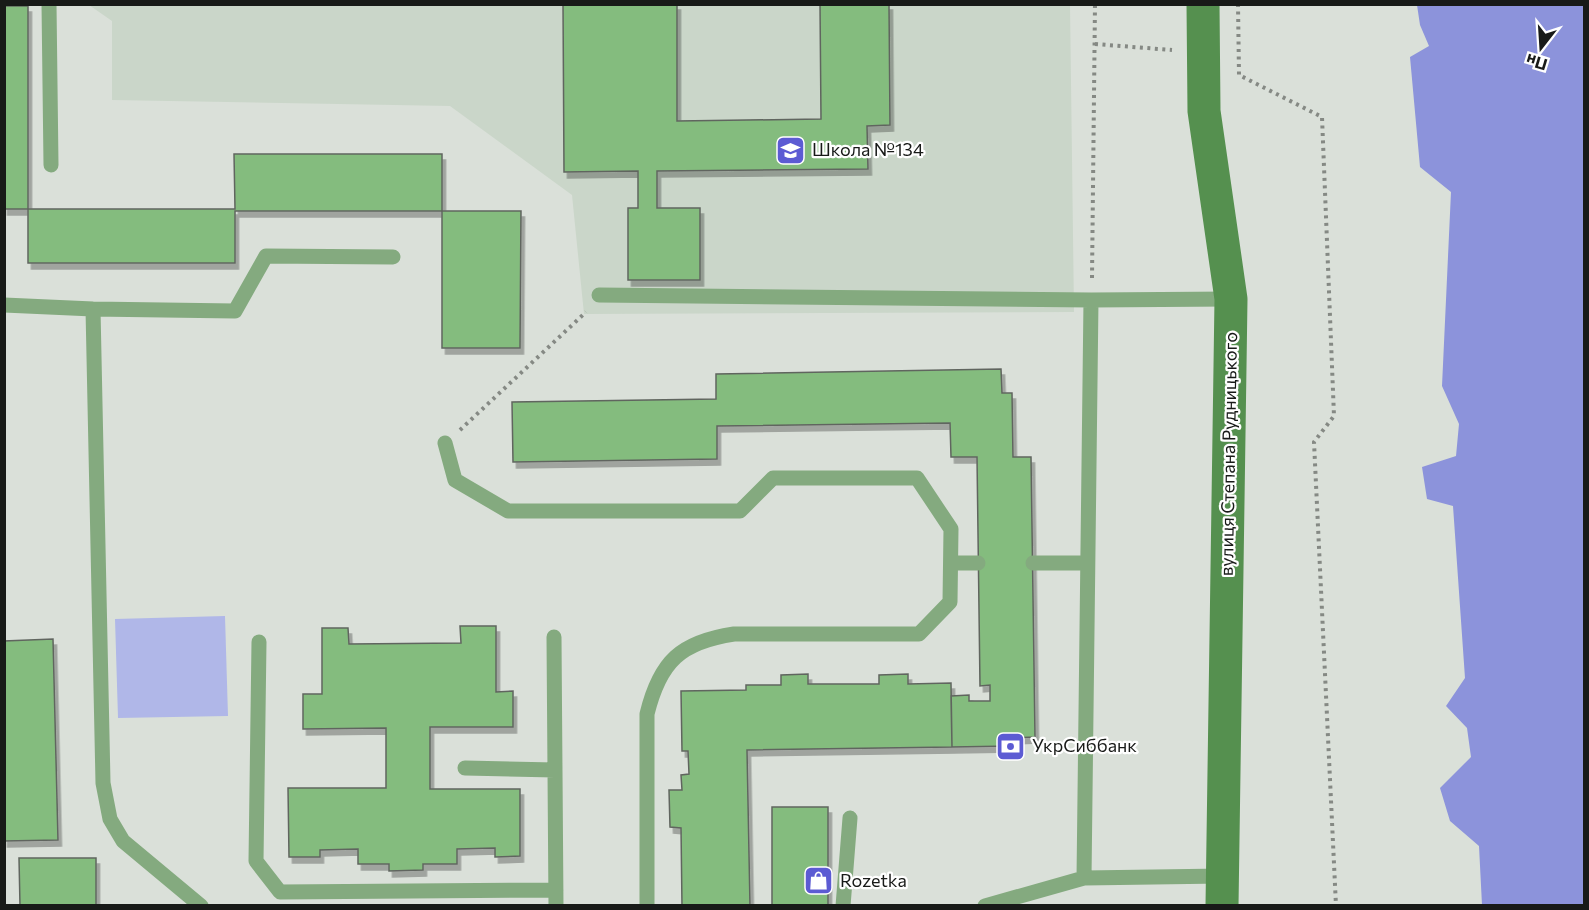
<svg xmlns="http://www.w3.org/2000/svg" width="1589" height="910" viewBox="0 0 1589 910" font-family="Commissioner,sans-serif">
<defs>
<filter id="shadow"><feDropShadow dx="3.5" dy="6" stdDeviation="0" flood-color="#0004"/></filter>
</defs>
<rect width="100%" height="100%" fill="#dae0d9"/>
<!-- built -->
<path fill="#cad6c9" d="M 89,5 L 1070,5 L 1074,312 L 584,314 L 572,195 L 450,106 L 112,100 L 112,21 Z"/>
<!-- green -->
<path fill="#b0b7e8" d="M 225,616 L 228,716 L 118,718 L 115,619 Z"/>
<!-- water -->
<path fill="#8c93db" d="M 1417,5 L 1584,5 L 1584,905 L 1482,905 L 1479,846 L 1450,821 L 1440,788 L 1471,757 L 1467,728 L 1446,706 L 1465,678 L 1453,506 L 1427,499 L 1422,467 L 1456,456 L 1459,424 L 1442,386 L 1451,192 L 1420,167 L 1410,57 L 1429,46 L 1420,25 Z"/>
<!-- building -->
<path fill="#84bc7e" stroke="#60655f" stroke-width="1.5" filter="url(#shadow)" d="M 563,4 L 677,4 L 677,121 L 821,119 L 820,4 L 889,4 L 890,125 L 867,126 L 868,169 L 657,171 L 657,208 L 700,208 L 700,280 L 628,280 L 628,208 L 638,208 L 638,171 L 564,172 Z
M 4,6 L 28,6 L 28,209 L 4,209 Z
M 234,154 L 442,154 L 442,211 L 235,211 L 235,263 L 28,263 L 28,209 L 235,209 Z
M 442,211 L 521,211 L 520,348 L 442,348 Z
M 1001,369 L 1002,393 L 1012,393 L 1013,457 L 1031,457 L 1035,737 L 1010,738 L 1011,746 L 952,747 L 951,696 L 969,695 L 969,701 L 990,701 L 990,685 L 980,686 L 977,457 L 951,457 L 950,423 L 717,426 L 717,459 L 513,462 L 512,402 L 716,399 L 716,374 Z
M 460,626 L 496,626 L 496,692 L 513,691 L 513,727 L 430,727 L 430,789 L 520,789 L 520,856 L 495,857 L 495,848 L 457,849 L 457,864 L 423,864 L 423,870 L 389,871 L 389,864 L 358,864 L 358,849 L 320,850 L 320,857 L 289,857 L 288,788 L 386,788 L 386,728 L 303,729 L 303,694 L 322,694 L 322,628 L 348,628 L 349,644 L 461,643 Z
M 53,639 L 58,840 L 4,841 L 4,641 Z
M 808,674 L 808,684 L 879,684 L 879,675 L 908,674 L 908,684 L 951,683 L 952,747 L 747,750 L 750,906 L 682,906 L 681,828 L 670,827 L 669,790 L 682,790 L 681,775 L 689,774 L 688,751 L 682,751 L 681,691 L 746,690 L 746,685 L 781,685 L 781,675 Z
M 772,807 L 828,807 L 828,906 L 772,906 Z
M 19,858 L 96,858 L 96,906 L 20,906 Z"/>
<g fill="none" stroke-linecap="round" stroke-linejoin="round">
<!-- path -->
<path stroke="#858984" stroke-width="4" stroke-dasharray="3 4.5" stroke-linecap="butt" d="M 1238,4 L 1239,75 L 1322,117 L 1334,416 L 1314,442 L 1336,906
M 1095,44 L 1172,50
M 1092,278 L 1095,4
M 460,430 L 586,312"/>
<!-- lane -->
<path stroke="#84aa7f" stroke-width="15" d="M 49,4 L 51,165
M 599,295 L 1091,300 L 1231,299
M 4,305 L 93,309 L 235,311 L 266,256 L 393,257
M 93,309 L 103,783 L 110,819 L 123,841 L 201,906
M 445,443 L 455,480 L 508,511 L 740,511 L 773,478 L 917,478 L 951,529 L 950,602 L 919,634 L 734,634 C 681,642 660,661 647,714 L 647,906
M 951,563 L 978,563
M 1033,563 L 1087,563
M 554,637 L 556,906
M 259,642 L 256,861 L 280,892 L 556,890
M 465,768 L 555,770
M 1084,878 L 1091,300
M 843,906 L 850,818
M 985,906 L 1084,878 L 1223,876"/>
<!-- secondary -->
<path stroke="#55904f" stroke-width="33" d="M 1203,4 L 1204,111 L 1231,299 L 1222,906"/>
</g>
<!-- icons -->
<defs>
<symbol id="school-square" viewBox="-11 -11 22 22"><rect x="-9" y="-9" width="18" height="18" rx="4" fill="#5c5bd3" stroke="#fff"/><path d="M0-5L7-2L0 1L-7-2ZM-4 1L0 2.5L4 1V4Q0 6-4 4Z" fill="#fff"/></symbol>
<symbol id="bank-square" viewBox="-11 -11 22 22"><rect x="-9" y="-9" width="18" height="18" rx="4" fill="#5c5bd3" stroke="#fff"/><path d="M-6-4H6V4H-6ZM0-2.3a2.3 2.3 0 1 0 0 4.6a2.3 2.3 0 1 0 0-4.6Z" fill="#fff"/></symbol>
<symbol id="shop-square" viewBox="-11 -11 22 22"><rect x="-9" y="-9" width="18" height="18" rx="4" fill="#5c5bd3" stroke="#fff"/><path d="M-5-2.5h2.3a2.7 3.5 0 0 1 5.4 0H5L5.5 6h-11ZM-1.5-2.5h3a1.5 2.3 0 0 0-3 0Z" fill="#fff"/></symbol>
</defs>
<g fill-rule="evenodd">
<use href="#school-square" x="774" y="134" width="33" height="33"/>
<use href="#bank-square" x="994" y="730" width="33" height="33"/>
<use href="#shop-square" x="802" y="864" width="33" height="33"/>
</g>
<g text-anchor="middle" stroke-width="4.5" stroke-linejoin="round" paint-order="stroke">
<!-- poi labels -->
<g font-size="18" fill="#181a18" stroke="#fff" text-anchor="start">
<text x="812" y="156">Школа №134</text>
<text x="1032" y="752">УкрСиббанк</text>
<text x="840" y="887">Rozetka</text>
</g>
<!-- street labels -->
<g font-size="18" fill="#181a18" stroke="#fff">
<text transform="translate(1229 454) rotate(-89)" y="6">вулиця Степана Рудницького</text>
</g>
</g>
<!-- border -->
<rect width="1589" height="910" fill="none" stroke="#181a18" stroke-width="12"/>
<!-- north arrow -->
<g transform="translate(1541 48) rotate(197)" stroke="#ffffff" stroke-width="4.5" paint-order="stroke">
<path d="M0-4.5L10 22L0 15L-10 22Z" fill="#181a18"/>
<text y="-9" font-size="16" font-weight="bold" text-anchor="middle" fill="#181a18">Пн</text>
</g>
</svg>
